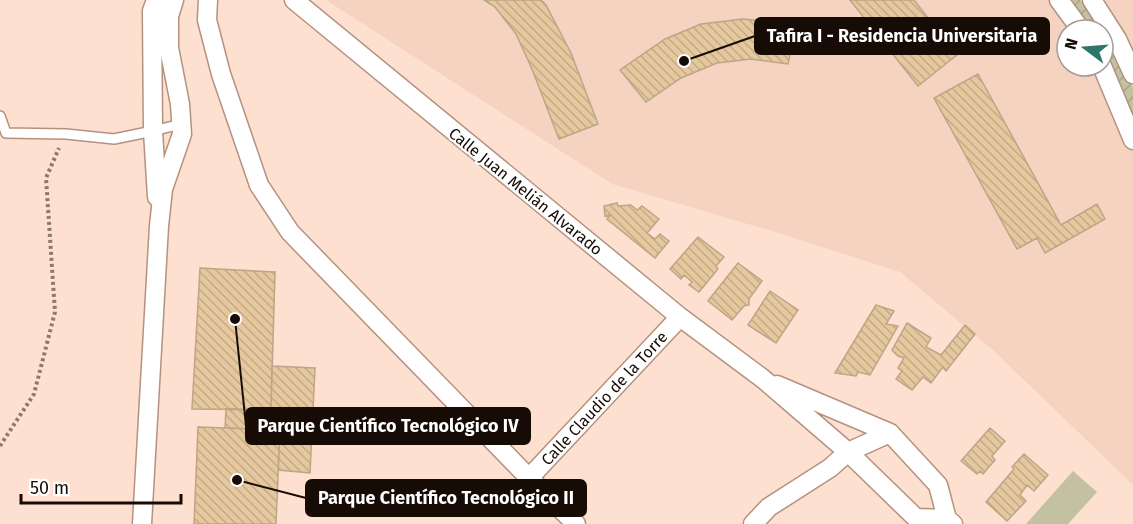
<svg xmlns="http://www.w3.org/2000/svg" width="1133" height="524" viewBox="0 0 1133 524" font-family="'Fira Sans',sans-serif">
<defs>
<pattern id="garden-furrows" width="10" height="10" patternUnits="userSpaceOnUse" patternTransform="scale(1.5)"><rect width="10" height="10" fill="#c4c1a2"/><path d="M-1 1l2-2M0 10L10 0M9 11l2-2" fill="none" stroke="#a8a48a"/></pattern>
<pattern id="building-back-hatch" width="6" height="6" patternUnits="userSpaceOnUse" patternTransform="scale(1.5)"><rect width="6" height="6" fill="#e5c89e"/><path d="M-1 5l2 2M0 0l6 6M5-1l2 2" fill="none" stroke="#c4aa87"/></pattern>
</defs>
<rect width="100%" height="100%" fill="#fee0d0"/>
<!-- built -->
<path fill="#f6d3c0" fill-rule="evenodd" d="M 326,0 L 1133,0 L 1133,485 L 995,352 L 900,272 L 772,231 L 612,184 ZM 1067,30 L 1103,30 L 1103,66 L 1067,66 Z"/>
<!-- garden -->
<path fill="url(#garden-furrows)" d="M 1073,0 L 1080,0 L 1101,30 L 1087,30 L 1068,3 Z
M 1103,33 L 1111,46 L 1133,88 L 1133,118 L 1103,55 Z"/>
<!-- pitch -->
<path fill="#c4c1a2" d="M 1073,471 L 1097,492 L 1068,524 L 1026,524 Z"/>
<!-- building -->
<path fill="url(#building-back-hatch)" stroke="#bba687" stroke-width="1.5" d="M 484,0 L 541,0 L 546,5 L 571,53 L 598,124 L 559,139 L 532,69 L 516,34 L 495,7 Z
M 850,0 L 914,0 L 957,55 L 918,86 Z
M 743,19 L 797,24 L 788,64 L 751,59 L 717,63 L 681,78 L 646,102 L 620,70 L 665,39 L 701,24 Z
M 978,74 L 1061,225 L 1097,204 L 1105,219 L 1045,253 L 1037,238 L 1017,249 L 934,98 Z
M 617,203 L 618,206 L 631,205 L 637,210 L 642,206 L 659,219 L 647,233 L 655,239 L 660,234 L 669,241 L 655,258 L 607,219 L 610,215 L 605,216 L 604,206 Z
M 698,237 L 724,257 L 716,266 L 718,269 L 699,292 L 689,285 L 692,282 L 684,275 L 681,279 L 670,269 Z
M 738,263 L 762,281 L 749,299 L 749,305 L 744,306 L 732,320 L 708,301 Z
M 200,268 L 275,272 L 271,410 L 192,409 Z
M 770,291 L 798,310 L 776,343 L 748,325 Z
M 876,305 L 894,311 L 886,324 L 898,326 L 870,375 L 858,372 L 856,376 L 835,373 Z
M 907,323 L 931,338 L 926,347 L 941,355 L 965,325 L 975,334 L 946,371 L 943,367 L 931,383 L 923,377 L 912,390 L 896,379 L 902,371 L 898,368 L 904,358 L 898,356 L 892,350 Z
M 272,366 L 315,368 L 310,473 L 278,470 L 280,430 L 225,428 L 226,409 L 271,410 Z
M 198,427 L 280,430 L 276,524 L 194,524 Z
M 990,428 L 1005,441 L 992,456 L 995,460 L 983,474 L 980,471 L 977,474 L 961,461 Z
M 1024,454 L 1048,475 L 1034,491 L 1027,485 L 1020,495 L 1026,501 L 1007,521 L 986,502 L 1014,469 L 1012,467 Z"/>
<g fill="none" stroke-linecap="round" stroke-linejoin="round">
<defs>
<path id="lane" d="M 0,116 L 6,133 L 66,134 L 114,139 L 153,131 L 181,124"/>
<path id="street" d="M 156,0 L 152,11 L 153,131 L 157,197
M 208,0 L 207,20 L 221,74 L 259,185 L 290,232 L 529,478 L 576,524
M 294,0 L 680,317 L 762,378 L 848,452 L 916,518 L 947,519 L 953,524
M 1059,0 L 1081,30
M 1092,0 L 1117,39 L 1133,74
M 1102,66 L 1133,140
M 777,385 L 890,433 L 938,485 L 947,519 L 944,524
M 529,478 L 680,317
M 142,524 L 159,226 L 163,189 L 182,134 L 180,104 L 169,48 L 169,16 L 174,0
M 753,524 L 769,507 L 830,468 L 848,452 L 890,433"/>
</defs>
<!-- lane casing -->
<use href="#lane" stroke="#b4927f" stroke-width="12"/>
<!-- street casing -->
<use href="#street" stroke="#b4927f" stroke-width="21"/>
<!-- path -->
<path stroke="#8e796e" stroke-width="4" stroke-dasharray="3 3" stroke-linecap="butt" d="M 0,446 L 34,394 L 55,312 L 46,178 L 59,148"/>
<!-- lane -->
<use href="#lane" stroke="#fff" stroke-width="9"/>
<!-- street -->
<use href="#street" stroke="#fff" stroke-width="18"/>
</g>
<g text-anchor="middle" stroke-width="4.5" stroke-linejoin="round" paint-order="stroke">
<!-- street labels -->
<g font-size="16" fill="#160b05" stroke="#fff">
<text transform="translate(526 191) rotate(39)" y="6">Calle Juan Melián Alvarado</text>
<text transform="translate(604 398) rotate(-47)" y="6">Calle Claudio de la Torre</text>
</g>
</g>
<!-- callouts -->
<path fill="none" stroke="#160b05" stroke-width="2" d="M684 61L755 36M235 319L246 426M237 480L306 498"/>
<g fill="#160b05" stroke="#fff" stroke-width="2">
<circle cx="684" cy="61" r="6"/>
<circle cx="235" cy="319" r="6"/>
<circle cx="237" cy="480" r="6"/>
</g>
<g fill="#160b05" stroke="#160b05" stroke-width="2">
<rect x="755" y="18" width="294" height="36" rx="6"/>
<rect x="246" y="408" width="284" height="36" rx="6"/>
<rect x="306" y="480" width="280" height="36" rx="6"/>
</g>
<g font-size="18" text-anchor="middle" font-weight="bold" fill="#fff">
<text x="902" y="42">Tafira I - Residencia Universitaria</text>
<text x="388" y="432">Parque Científico Tecnológico IV</text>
<text x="446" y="504">Parque Científico Tecnológico II</text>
</g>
<!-- north arrow -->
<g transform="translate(1085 48) rotate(286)"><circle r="28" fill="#ffffff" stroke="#a29d9b" stroke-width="1.5"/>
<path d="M0-4.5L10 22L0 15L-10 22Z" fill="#2e756c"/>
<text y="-9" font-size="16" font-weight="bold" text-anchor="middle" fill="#160b05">N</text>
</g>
<!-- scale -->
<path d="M21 494v9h160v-9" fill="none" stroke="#160b05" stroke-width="3"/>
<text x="30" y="494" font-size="18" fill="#160b05" stroke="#ffffff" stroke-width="4.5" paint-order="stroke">50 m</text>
</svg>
